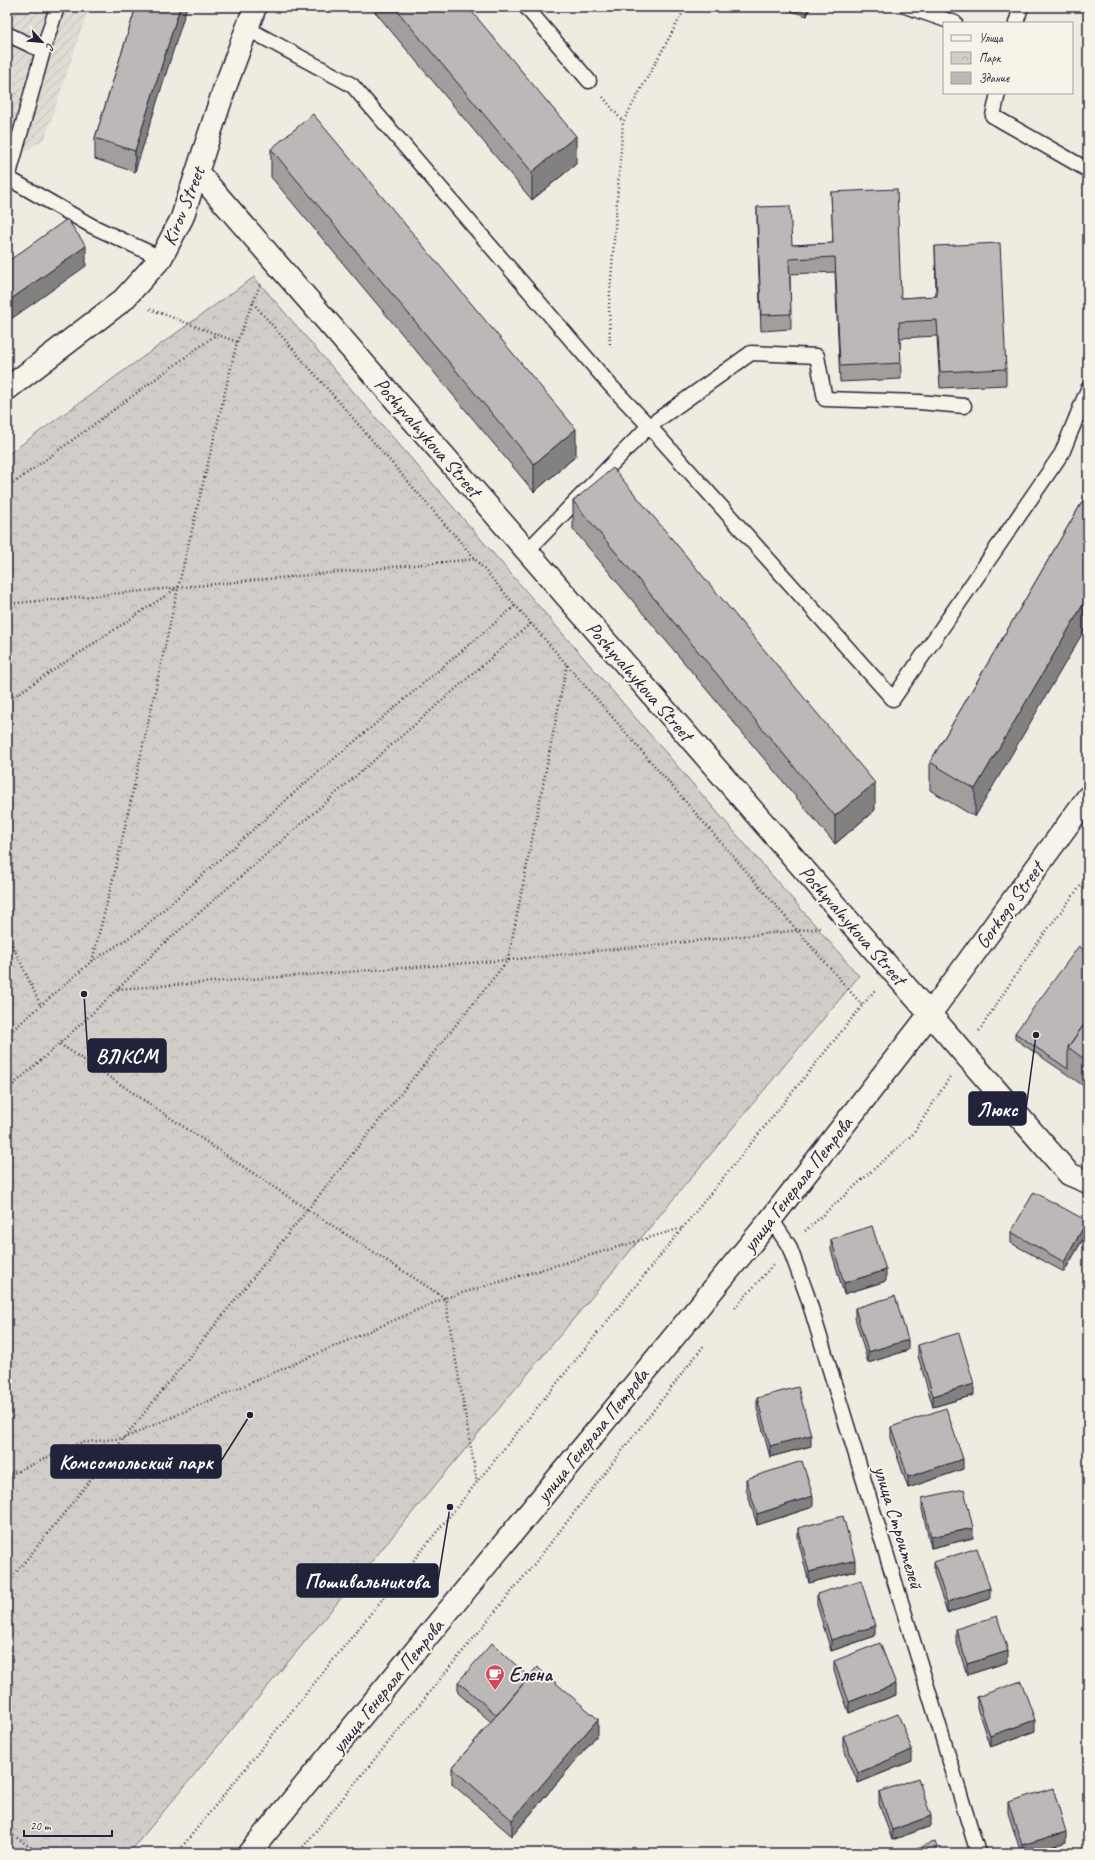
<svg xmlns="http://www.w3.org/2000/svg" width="1095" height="1860" viewBox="0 0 1095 1860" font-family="Caveat,sans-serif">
<defs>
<pattern id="industrial-furrows" width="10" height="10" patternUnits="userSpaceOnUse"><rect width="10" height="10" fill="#dfdcd4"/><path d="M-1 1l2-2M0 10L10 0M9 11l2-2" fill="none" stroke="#bfbcb7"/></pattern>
<pattern id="park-crowns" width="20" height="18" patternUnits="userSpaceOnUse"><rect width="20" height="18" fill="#d1cdc9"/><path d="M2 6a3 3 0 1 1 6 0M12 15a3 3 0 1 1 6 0" fill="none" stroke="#b3b0ae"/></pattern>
</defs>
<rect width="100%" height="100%" fill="#eeebe1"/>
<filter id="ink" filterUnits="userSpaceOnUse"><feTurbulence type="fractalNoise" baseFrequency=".025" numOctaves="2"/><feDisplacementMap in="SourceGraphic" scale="8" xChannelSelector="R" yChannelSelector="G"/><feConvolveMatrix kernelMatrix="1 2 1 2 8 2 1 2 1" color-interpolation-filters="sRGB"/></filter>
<g filter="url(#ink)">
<!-- industrial -->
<path fill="url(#industrial-furrows)" d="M 7,7 L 89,7 L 45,138 L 7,164 Z"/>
<!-- park -->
<path fill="url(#park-crowns)" stroke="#7a7882" d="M 254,277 L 859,976 L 129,1853 L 7,1853 L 7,455 Z"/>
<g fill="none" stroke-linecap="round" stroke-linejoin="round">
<defs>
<path id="lane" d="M 57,7 L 43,51 L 8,178 L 92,226 L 161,258
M 526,7 L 589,81
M 908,7 L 955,23
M 1016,23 L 1021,7
M 248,29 L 352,85 L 610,385 L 649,426 L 527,551
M 7,34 L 43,51
M 998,93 L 993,116 L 1088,170
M 964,406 L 919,402 L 825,399 L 817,356 L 751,353 L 649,426 L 893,699 L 1062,453 L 1088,389
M 771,1219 L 789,1246 L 807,1295 L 978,1853"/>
<path id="secondary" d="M 198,173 L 1069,1174 L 1088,1182
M 7,389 L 123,300 L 161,258 L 182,218 L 224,90 L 255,7"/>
<path id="primary" d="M 249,1853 L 771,1219 L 930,1014 L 1088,797"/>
</defs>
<!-- lane casing -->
<use href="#lane" stroke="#22223b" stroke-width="17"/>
<!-- secondary casing -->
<use href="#secondary" stroke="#22223b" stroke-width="25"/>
<!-- primary casing -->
<use href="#primary" stroke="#22223b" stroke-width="25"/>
<!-- path -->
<path stroke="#22223b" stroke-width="2.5" stroke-dasharray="1 3" stroke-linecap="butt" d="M 603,97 L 623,122
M 253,303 L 862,1005
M 150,309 L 237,342
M 610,348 L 609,306 L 623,122 L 686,7
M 7,488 L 217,334
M 7,604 L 476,559
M 7,701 L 177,588
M 7,934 L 41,1006
M 92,961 L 116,867 L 178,588 L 237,342 L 260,285
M 118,989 L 508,960 L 821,928
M 979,1031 L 1032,950 L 1088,876
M 7,1035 L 92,961 L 141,930 L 303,785 L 516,605
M 60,1044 L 308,1210 L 445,1298 L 477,1483
M 7,1090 C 60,1044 110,998 159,948 L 531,623
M 805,1231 L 913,1134 L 950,1077
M 735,1308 L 773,1265
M 7,1476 L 79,1443 L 124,1438 L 445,1298 L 682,1228
M 7,1584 L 508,960 L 567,664
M 7,1831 L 39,1853
M 177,1853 L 875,990
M 298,1853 L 535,1563 L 705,1344"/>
<!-- lane -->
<use href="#lane" stroke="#f7f3e8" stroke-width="14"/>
<!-- secondary -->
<use href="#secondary" stroke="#f7f3e8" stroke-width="22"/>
<!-- primary -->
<use href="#primary" stroke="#f7f3e8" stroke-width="22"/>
</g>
<!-- wall -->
<path fill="#a19e9d" stroke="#22223b" d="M 136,7 L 135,172 L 95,159 L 95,138 Z
M 371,7 L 468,7 L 576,164 L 532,200 Z
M 778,7 L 810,7 L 807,16 Z
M 271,149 L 576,456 L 534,492 L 271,177 Z
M 831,192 L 901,298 L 936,296 L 935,246 L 1006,369 L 1006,385 L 940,388 L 937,336 L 900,338 L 901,379 L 840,382 L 835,272 L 790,274 L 791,329 L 761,331 L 757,223 L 757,207 L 792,245 L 833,243 Z
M 1088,492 L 975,817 L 930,790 L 930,762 Z
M 573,501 L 875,810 L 835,844 L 573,529 Z
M 1088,953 L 1088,1089 L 1068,1075 L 1015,1039 L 1015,1033 Z
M 1011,1232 L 1087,1232 L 1064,1272 L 1011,1243 Z
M 831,1239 L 886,1281 L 844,1294 L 831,1250 Z
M 855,1308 L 908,1350 L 868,1363 L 855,1318 Z
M 918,1345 L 974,1395 L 933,1407 L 918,1356 Z
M 757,1398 L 811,1446 L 770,1457 L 757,1409 Z
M 891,1427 L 963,1469 L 908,1488 L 891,1438 Z
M 746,1479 L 813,1507 L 757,1525 L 746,1489 Z
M 922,1498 L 973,1538 L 931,1548 L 922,1509 Z
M 798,1528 L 855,1571 L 809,1583 L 798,1539 Z
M 934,1562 L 990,1599 L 947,1613 L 934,1573 Z
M 817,1594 L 875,1636 L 831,1651 L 817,1605 Z
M 956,1629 L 1008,1662 L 967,1675 L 956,1640 Z
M 834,1661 L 896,1695 L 849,1713 L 834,1671 Z
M 529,1677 L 598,1734 L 512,1836 L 452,1784 L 452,1768 L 491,1722 L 458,1693 L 458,1682 Z
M 977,1697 L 1035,1731 L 990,1747 L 977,1708 Z
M 843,1736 L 912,1761 L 858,1783 L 843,1747 Z
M 879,1792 L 931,1826 L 892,1840 L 879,1803 Z
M 1008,1802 L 1066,1842 L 1032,1853 L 1021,1853 L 1008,1813 Z"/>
<!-- shaded-wall -->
<path fill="#838180" stroke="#22223b" d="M 180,7 L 187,7 L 135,172 L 135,151 Z
M 807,7 L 810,7 L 807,16 Z
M 12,80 L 12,96 L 7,103 L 7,87 Z
M 576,136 L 576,164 L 532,200 L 532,172 Z
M 86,246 L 86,266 L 7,322 L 7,302 Z
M 576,429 L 576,456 L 534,492 L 534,464 Z
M 1088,596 L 1088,624 L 975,817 L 975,789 Z
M 875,783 L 875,810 L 835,844 L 835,816 Z
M 1087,1221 L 1087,1232 L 1064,1272 L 1064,1262 Z
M 886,1270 L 886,1281 L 844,1294 L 844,1283 Z
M 908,1340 L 908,1350 L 868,1363 L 868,1352 Z
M 974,1384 L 974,1395 L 933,1407 L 933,1396 Z
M 811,1435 L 811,1446 L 770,1457 L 770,1446 Z
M 963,1459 L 963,1469 L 908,1488 L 908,1477 Z
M 813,1496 L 813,1507 L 757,1525 L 757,1514 Z
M 973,1528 L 973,1538 L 931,1548 L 931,1537 Z
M 855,1560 L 855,1571 L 809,1583 L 809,1572 Z
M 990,1588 L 990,1599 L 947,1613 L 947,1602 Z
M 875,1626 L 875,1636 L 831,1651 L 831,1640 Z
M 1008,1651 L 1008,1662 L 967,1675 L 967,1664 Z
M 896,1684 L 896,1695 L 849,1713 L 849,1702 Z
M 598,1719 L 598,1734 L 512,1836 L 512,1820 Z
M 1035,1720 L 1035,1731 L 990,1747 L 990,1736 Z
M 912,1750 L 912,1761 L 858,1783 L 858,1773 Z
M 931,1816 L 931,1826 L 892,1840 L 892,1830 Z
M 1066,1832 L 1066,1842 L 1032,1853 L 1022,1853 L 1022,1845 Z"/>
<!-- building -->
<path fill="#bbb8b7" stroke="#22223b" d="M 136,7 L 180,7 L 135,151 L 95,138 Z
M 394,7 L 468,7 L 576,136 L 532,172 Z
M 7,76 L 12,80 L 7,87 Z
M 313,114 L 576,429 L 534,464 L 271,149 Z
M 897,189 L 901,298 L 937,296 L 935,246 L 1000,243 L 1006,369 L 940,372 L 937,320 L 899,322 L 901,363 L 840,366 L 835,257 L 789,259 L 791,314 L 761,315 L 757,207 L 790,206 L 792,245 L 833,243 L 831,192 Z
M 67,219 L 86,246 L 7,302 L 7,262 Z
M 613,468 L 875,783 L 835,816 L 573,501 Z
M 1088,492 L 1088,596 L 975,789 L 930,762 Z
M 1079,946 L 1088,953 L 1088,1019 L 1068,1047 L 1068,1069 L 1015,1033 Z
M 1088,1019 L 1088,1062 L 1068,1047 Z
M 1034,1192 L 1087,1221 L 1064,1262 L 1011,1232 Z
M 872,1226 L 886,1270 L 844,1283 L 831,1239 Z
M 895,1296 L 908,1340 L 868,1352 L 855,1308 Z
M 959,1333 L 974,1384 L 933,1396 L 918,1345 Z
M 798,1387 L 811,1435 L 770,1446 L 757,1398 Z
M 946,1408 L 963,1459 L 908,1477 L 891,1427 Z
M 802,1461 L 813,1496 L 757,1514 L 746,1479 Z
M 964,1489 L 973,1528 L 931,1537 L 922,1498 Z
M 843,1516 L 855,1560 L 809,1572 L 798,1528 Z
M 977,1548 L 990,1588 L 947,1602 L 934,1562 Z
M 861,1580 L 875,1626 L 831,1640 L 817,1594 Z
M 997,1616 L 1008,1651 L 967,1664 L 956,1629 Z
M 492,1643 L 529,1677 L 497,1715 L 458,1682 Z
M 880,1643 L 896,1684 L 849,1702 L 834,1661 Z
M 537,1667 L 598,1719 L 512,1820 L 452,1768 Z
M 1021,1681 L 1035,1720 L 990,1736 L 977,1697 Z
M 898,1714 L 912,1750 L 858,1773 L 843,1736 Z
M 918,1778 L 931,1816 L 892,1830 L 879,1792 Z
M 1053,1788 L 1066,1832 L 1022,1845 L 1008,1802 Z
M 935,1842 L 939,1853 L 901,1853 Z"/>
</g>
<!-- icons -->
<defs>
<symbol id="cafe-pin" viewBox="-11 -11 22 30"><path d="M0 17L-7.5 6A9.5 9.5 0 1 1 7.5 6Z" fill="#d1495b" stroke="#f7f3e8"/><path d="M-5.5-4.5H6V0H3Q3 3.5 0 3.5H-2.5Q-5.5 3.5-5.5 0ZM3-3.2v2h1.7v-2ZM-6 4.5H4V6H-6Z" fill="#fff"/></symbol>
</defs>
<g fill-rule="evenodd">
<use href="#cafe-pin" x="484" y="1663" width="22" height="30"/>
</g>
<g text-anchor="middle" stroke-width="4" stroke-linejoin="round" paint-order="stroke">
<!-- street labels -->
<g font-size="20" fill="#22223b" stroke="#f7f3e8">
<text transform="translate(183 206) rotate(-68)" y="7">Kirov Street</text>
<text transform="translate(428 437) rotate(49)" y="7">Poshyvalnykova Street</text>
<text transform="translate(640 681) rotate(49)" y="7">Poshyvalnykova Street</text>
<text transform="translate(1009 905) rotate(-54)" y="7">Gorkogo Street</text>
<text transform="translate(853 925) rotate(49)" y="7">Poshyvalnykova Street</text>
<text transform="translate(797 1184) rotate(-52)" y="7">улица Генерала Петрова</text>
<text transform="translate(592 1435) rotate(-51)" y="7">улица Генерала Петрова</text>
<text transform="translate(899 1527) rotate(73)" y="7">улица Строителей</text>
<text transform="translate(387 1686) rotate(-51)" y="7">улица Генерала Петрова</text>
</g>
<!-- poi labels -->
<g font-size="20" font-weight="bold" fill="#22223b" stroke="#f7f3e8" text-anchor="start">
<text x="509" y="1681">Елена</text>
</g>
</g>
<!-- callouts -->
<path fill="none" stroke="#22223b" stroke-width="1.5" d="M84 994L88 1056M1036 1035L1026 1109M250 1415L221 1461M450 1507L438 1581"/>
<g fill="#22223b" stroke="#f7f3e8" stroke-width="1.5">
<circle cx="84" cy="994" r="4"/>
<circle cx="1036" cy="1035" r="4"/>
<circle cx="250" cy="1415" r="4"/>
<circle cx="450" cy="1507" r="4"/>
</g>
<g fill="#22223b" stroke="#22223b" stroke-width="1.5">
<rect x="88" y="1039" width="78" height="33" rx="4"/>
<rect x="969" y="1092" width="57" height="33" rx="4"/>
<rect x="51" y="1445" width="170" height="33" rx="4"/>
<rect x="297" y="1564" width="141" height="33" rx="4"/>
</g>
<g font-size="21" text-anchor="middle" font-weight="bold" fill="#fff">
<text x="127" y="1063">ВЛКСМ</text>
<text x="997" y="1116">Люкс</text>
<text x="136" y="1469">Комсомольский парк</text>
<text x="367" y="1588">Пошивальникова</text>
</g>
<!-- margin -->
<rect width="1095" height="1860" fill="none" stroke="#f7f3e8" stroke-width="24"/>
<rect x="12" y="12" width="1071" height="1836" fill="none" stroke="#22223b" stroke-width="1.5" filter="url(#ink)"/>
<!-- legend -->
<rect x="943" y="22" width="130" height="72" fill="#f7f3e8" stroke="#a29fa3"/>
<rect x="951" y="35" width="20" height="6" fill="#f7f3e8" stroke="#a29fa3"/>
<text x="979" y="42" font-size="12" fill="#22223b">Улица</text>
<rect x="951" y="52" width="20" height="12" fill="url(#park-crowns)" stroke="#a29fa3"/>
<text x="979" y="62" font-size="12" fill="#22223b">Парк</text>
<rect x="951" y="72" width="20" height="12" fill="#bbb8b7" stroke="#a29fa3"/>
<text x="979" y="82" font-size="12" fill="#22223b">Здание</text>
<!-- north arrow -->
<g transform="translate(42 42) rotate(117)" stroke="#f7f3e8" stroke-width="3" paint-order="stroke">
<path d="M0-3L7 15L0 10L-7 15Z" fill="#22223b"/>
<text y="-6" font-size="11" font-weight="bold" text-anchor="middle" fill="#22223b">С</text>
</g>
<!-- scale -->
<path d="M24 1830v6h88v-6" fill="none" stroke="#22223b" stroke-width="2"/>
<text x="30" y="1830" font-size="12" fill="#22223b" stroke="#f7f3e8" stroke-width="3" paint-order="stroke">20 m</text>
</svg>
